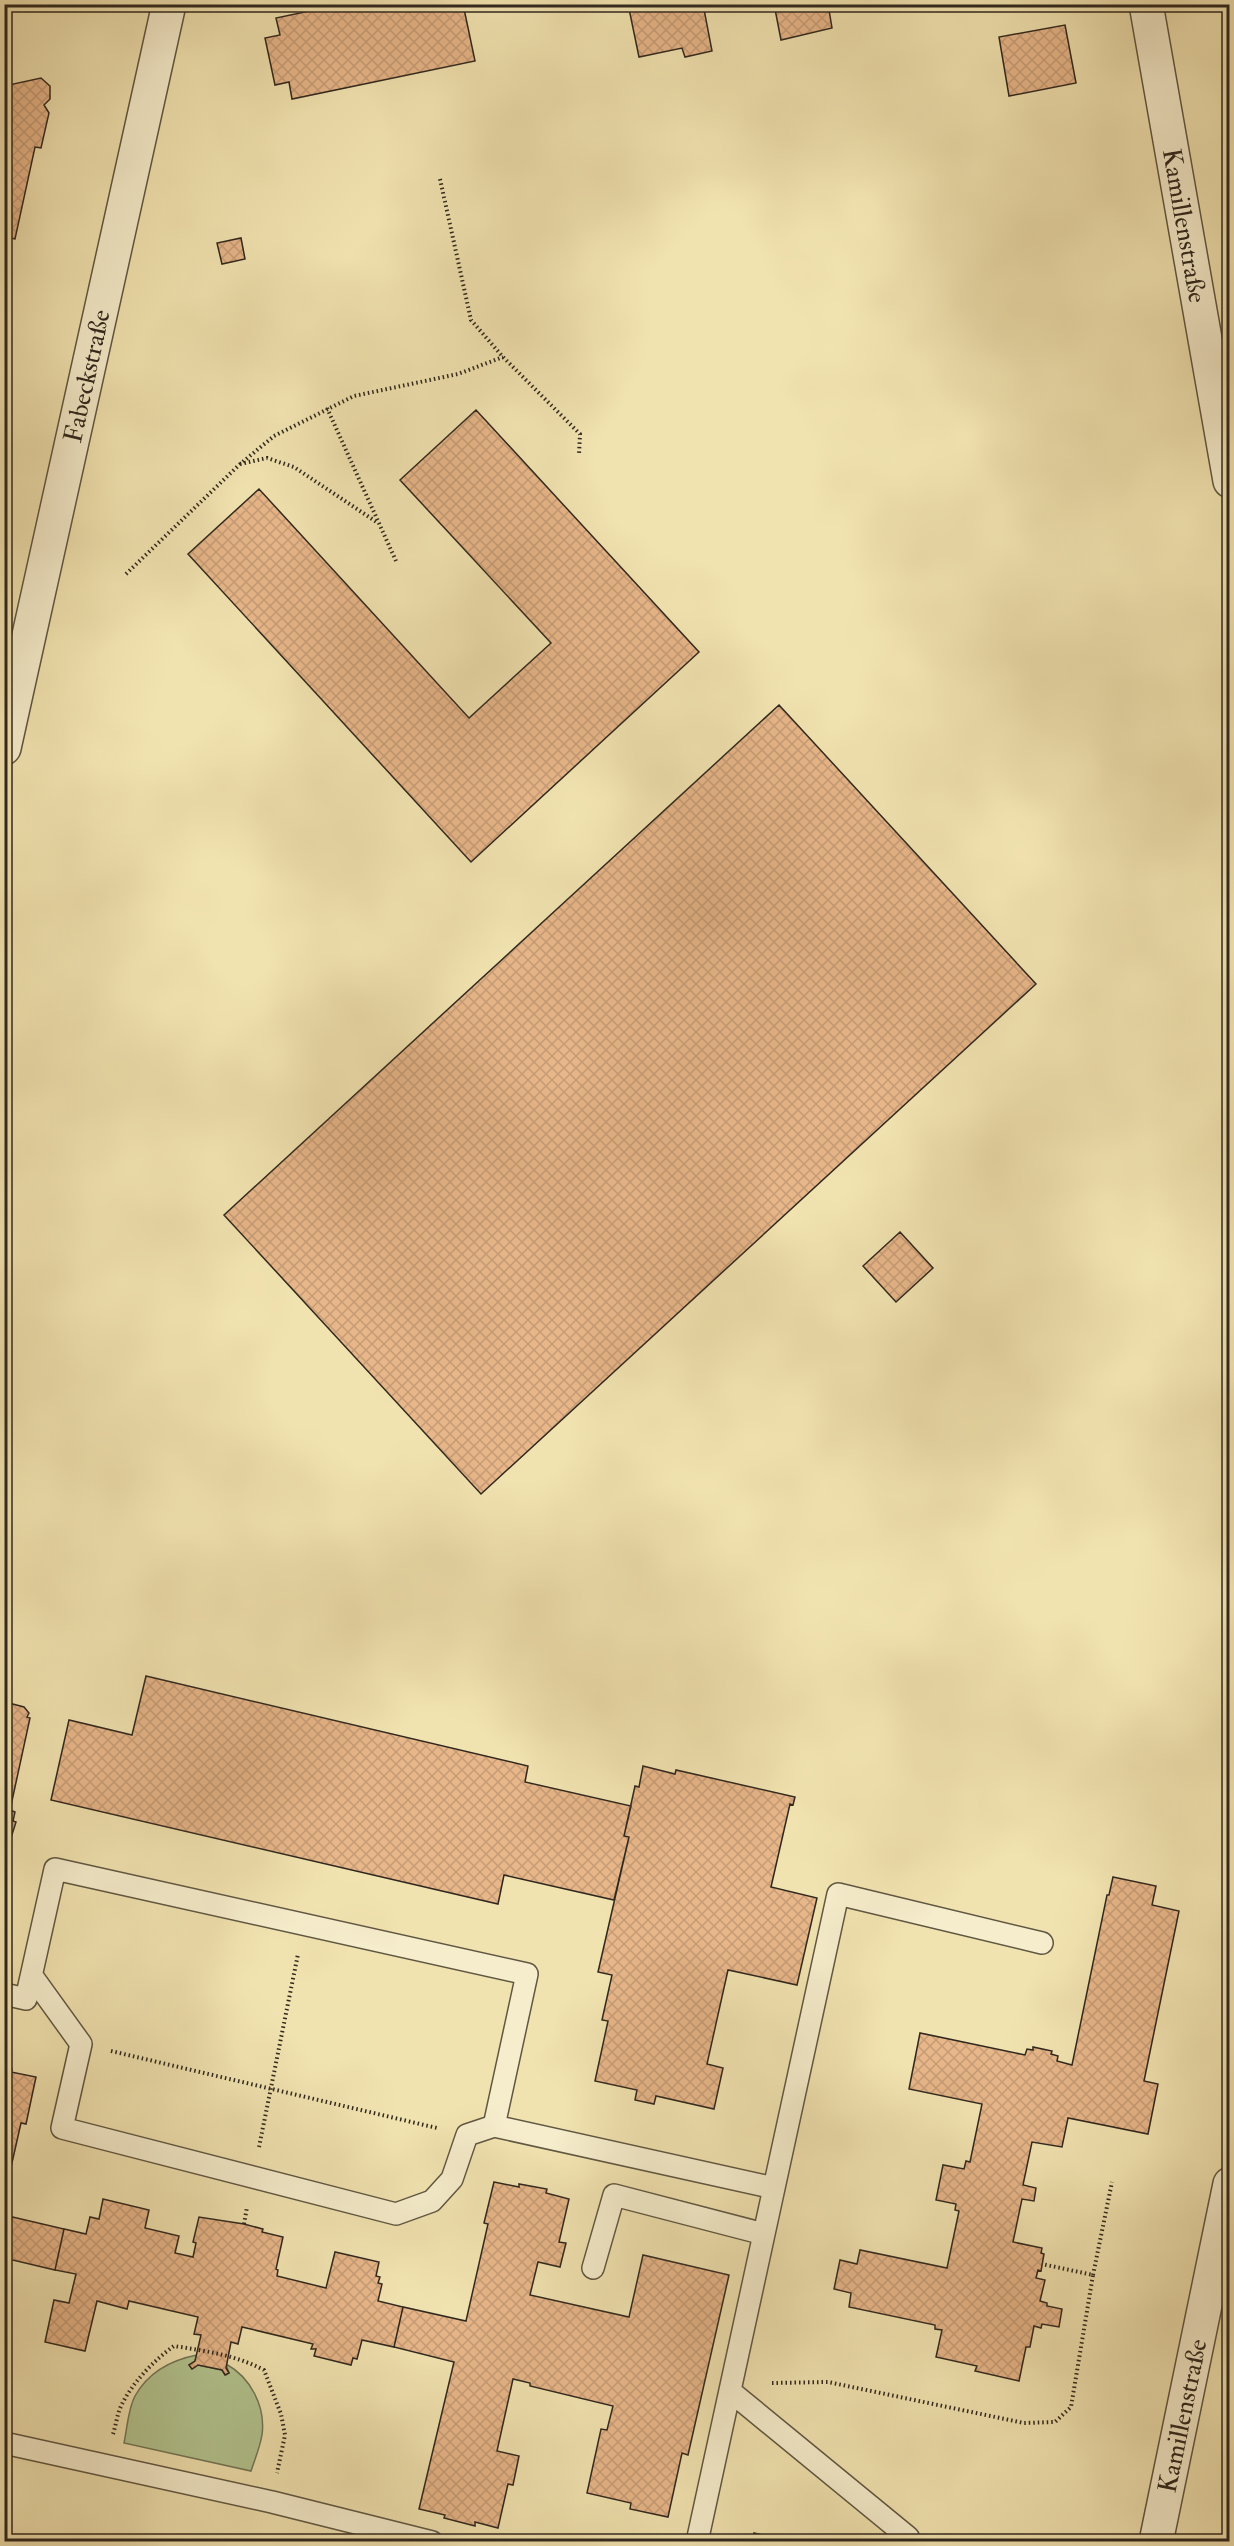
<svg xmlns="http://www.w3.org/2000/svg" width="1234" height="2546" viewBox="0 0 1234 2546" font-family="'IM FELL Double Pica',serif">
<defs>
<pattern id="building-cross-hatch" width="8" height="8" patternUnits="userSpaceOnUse" patternTransform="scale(1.5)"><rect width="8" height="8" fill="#e7b689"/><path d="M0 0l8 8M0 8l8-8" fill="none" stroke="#c69c76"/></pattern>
</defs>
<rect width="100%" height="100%" fill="#f1e3b0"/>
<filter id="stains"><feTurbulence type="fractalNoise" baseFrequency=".00333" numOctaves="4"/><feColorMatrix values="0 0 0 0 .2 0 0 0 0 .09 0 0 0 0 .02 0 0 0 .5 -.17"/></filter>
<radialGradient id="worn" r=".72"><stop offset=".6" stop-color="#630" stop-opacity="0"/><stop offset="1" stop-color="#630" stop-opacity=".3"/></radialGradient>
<!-- grass -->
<path fill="#b3c590" stroke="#727657" stroke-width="1.5" d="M 197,2355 L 195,2361 L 189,2365 L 192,2369 L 198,2365 L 222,2370 L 226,2375 L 229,2373 L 226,2364 C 250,2377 266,2406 262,2435 C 260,2447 255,2459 251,2471 L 124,2443 C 127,2429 128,2409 135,2396 C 148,2373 171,2360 197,2355 Z"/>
<!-- building -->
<path fill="url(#building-cross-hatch)" stroke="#30281e" stroke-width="1.5" d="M 463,4 L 475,61 L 292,99 L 289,82 L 275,85 L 265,38 L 280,35 L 276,18 L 324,8 L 324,5 L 327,4 Z
M 628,4 L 703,4 L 712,51 L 685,57 L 682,48 L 639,57 Z
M 774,4 L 828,4 L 832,28 L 781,40 Z
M 1065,25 L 1076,83 L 1009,96 L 999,37 Z
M 41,78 L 50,86 L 50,99 L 44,105 L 49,113 L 41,148 L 35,147 L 15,239 L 4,237 L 4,86 Z
M 241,238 L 245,259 L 222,264 L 217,243 Z
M 476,410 L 699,652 L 471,862 L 188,554 L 259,489 L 469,718 L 551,643 L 400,480 Z
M 779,705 L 1036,984 L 481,1494 L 224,1215 Z
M 900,1232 L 933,1268 L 896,1302 L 863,1266 Z
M 146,1676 L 528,1766 L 525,1782 L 631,1806 L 624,1836 L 629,1837 L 614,1900 L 504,1875 L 498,1904 L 51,1800 L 69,1720 L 132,1735 Z
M 5,1702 L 24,1707 L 29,1713 L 27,1717 L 30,1718 L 10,1810 L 15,1812 L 13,1821 L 16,1822 L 9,1844 L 4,1844 Z
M 643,1766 L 675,1774 L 676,1770 L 795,1797 L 793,1805 L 790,1804 L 771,1887 L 817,1898 L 797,1985 L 728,1970 L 707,2064 L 723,2068 L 714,2109 L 656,2096 L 654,2104 L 635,2100 L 637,2090 L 595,2081 L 608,2021 L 602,2020 L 612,1975 L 598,1972 L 629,1837 L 624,1836 L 635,1786 L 639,1787 Z
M 1113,1877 L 1156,1886 L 1152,1905 L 1179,1911 L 1144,2081 L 1158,2084 L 1148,2134 L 1068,2118 L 1062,2147 L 1032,2142 L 1023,2185 L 1036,2188 L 1034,2201 L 1022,2199 L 1013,2242 L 1042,2248 L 1041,2253 L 1044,2254 L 1041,2271 L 1038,2270 L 1036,2278 L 1045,2280 L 1040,2301 L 1047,2303 L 1047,2306 L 1062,2309 L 1059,2327 L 1042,2324 L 1041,2328 L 1034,2326 L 1030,2347 L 1026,2347 L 1019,2381 L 975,2371 L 977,2366 L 936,2357 L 942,2330 L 935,2329 L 935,2325 L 849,2307 L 851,2293 L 834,2289 L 840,2260 L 857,2264 L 860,2250 L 947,2268 L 959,2211 L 955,2210 L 956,2204 L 936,2200 L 943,2165 L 964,2169 L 966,2161 L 970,2162 L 982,2104 L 909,2089 L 920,2033 L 1025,2055 L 1027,2049 L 1033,2050 L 1033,2047 L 1052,2051 L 1051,2054 L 1058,2056 L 1057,2061 L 1072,2065 L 1107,1895 L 1109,1895 Z
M 4,2067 L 12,2069 L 11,2072 L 36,2077 L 26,2124 L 21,2123 L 4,2198 Z
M 494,2182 L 519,2187 L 519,2184 L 547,2189 L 546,2193 L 569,2199 L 559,2242 L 566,2243 L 560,2267 L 538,2262 L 530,2295 L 629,2317 L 643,2255 L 729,2275 L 688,2455 L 682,2453 L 668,2517 L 630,2509 L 631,2503 L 587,2493 L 601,2429 L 607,2430 L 613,2406 L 530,2386 L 530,2383 L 513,2379 L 497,2451 L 519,2456 L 513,2485 L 508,2484 L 498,2528 L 475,2522 L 475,2526 L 444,2518 L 445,2515 L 419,2509 L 454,2362 L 394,2347 L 403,2307 L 466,2321 L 488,2224 L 484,2223 Z
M 103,2199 L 149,2210 L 145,2228 L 179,2236 L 175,2253 L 193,2257 L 196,2243 L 193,2242 L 199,2217 L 244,2224 L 263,2229 L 262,2232 L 283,2237 L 276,2269 L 278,2270 L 277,2276 L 326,2288 L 335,2252 L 379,2262 L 376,2276 L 380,2277 L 378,2283 L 382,2284 L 378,2301 L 403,2307 L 394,2347 L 362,2340 L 357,2359 L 353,2358 L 351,2365 L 314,2356 L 316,2349 L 311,2349 L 313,2344 L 242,2327 L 238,2344 L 231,2342 L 226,2368 L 229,2373 L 225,2375 L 222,2370 L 198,2365 L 192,2369 L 189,2365 L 195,2361 L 201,2335 L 194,2334 L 198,2317 L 129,2301 L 127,2309 L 97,2301 L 85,2351 L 45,2342 L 54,2300 L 69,2303 L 76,2274 L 55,2270 L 64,2229 L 86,2234 L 90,2217 L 99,2219 Z
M 4,2215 L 64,2229 L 55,2270 L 4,2258 Z
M 754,2533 L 791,2541 L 791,2542 L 752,2542 Z"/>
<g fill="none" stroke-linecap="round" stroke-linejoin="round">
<defs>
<path id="lane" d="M 32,1976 L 81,2044 L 62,2128 L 396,2214 L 432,2201 L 452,2179 L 467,2135 L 494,2126
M 4,1994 L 26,1999 L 55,1869 L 527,1974 L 494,2126 L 774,2188 L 697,2542
M 774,2188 L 838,1894 L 1042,1943
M 593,2268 L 614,2195 L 764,2234
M 730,2391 L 908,2537 L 907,2542
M 4,2443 L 272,2502 L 432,2542"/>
<g id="street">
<path id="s1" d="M 1146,4 L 1230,481"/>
<path id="s2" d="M 4,748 L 169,4"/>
<path id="s3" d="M 1156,2542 L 1230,2184"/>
</g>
</defs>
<!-- lane casing -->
<use href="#lane" stroke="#605742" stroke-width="24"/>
<!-- street casing -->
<use href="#street" stroke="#605742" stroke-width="36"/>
<!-- path -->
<path stroke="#30281e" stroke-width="4" stroke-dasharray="1.5 3" stroke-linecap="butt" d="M 440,179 L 471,320 L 503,357 L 580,434 L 579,454
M 327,408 L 396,561
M 240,464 L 267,458 L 294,467 L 378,523
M 126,574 L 239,465 L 274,436 L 354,396 L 458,374 L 503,357
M 111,2051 L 437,2128
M 259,2147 L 298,1954
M 244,2224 L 247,2207
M 1093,2275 L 1112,2182
M 772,2383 L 828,2382 L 1024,2423 L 1055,2422 L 1071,2407 L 1093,2275 L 1042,2264
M 113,2434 C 116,2425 117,2415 121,2406 C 132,2383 154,2360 174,2346 C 206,2351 235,2355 264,2370 L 281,2414 L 285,2435 L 277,2473
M 4,2537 L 23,2542"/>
<!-- lane -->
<use href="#lane" stroke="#f6edcc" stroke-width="21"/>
<!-- street -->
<use href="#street" stroke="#f6edcc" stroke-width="33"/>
</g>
<g text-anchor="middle" stroke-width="4.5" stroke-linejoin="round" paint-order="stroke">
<!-- street labels -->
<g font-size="26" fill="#30281e" stroke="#f6edcc">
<text dy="9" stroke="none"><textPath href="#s1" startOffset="225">Kamillenstraße</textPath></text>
<text dy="9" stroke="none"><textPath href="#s2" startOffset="381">Fabeckstraße</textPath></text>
<text dy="9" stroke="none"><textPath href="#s3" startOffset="129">Kamillenstraße</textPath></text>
</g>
</g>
<!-- margin -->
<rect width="1234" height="2546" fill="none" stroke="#f1e3b0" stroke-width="24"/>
<rect x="6" y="6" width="1222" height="2534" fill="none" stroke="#30281e" stroke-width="3"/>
<rect x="12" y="12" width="1210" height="2522" fill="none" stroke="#30281e" stroke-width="1.5"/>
<rect width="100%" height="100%" filter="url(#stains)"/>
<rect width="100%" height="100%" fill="url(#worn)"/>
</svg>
